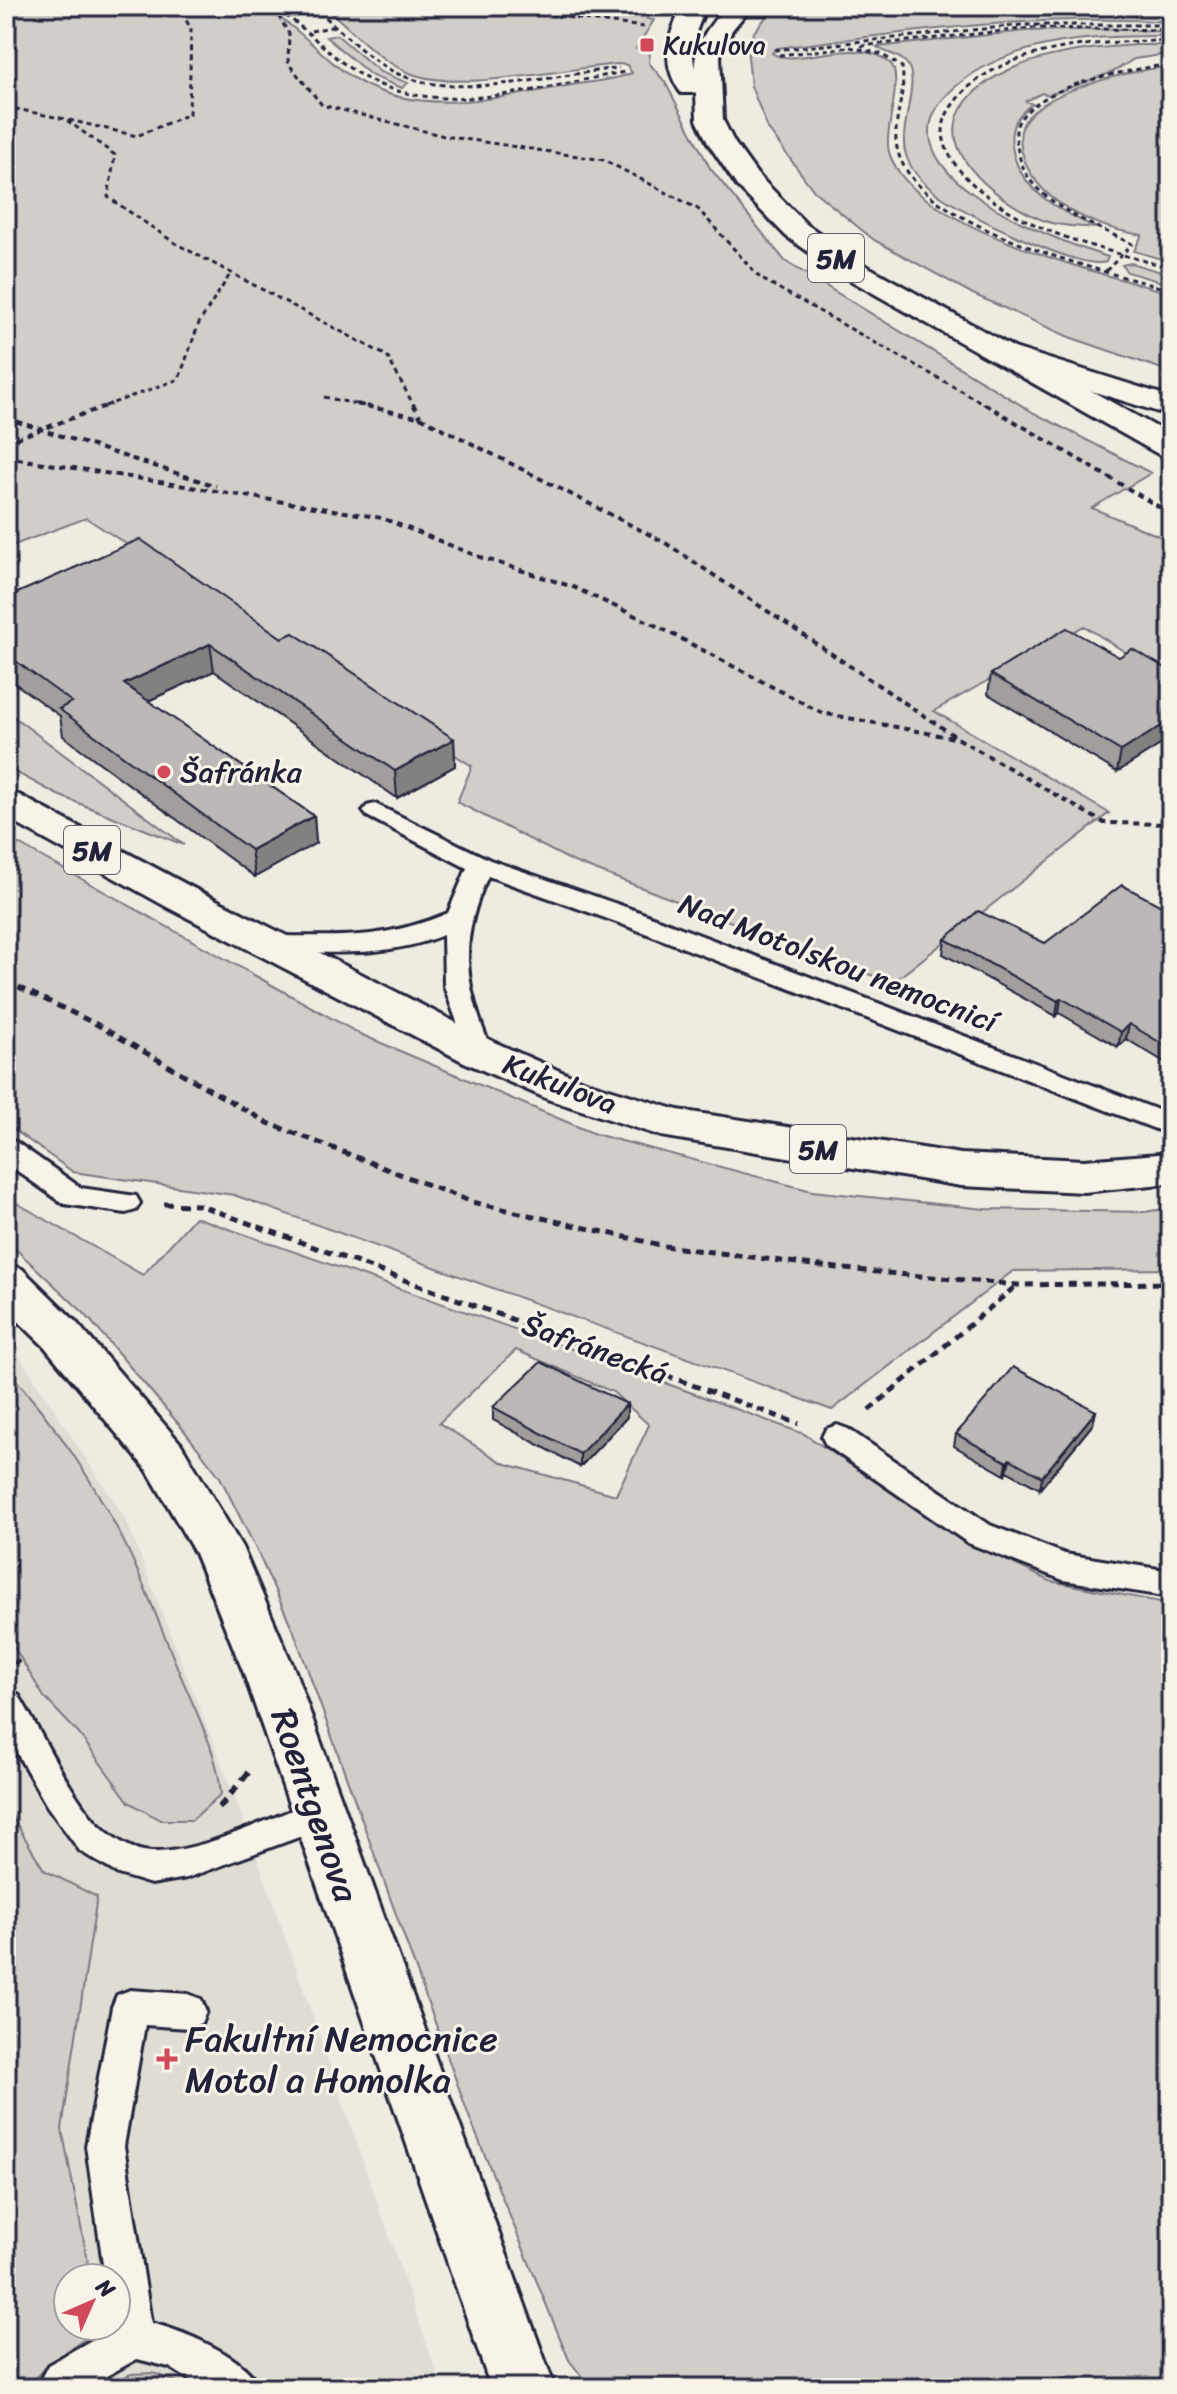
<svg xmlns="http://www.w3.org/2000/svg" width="1177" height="2394" viewBox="0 0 1177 2394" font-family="Sriracha,sans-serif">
<rect width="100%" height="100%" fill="#eeebe1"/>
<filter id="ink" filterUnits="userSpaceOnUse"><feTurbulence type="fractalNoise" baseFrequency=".0125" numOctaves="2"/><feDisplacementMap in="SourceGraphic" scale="16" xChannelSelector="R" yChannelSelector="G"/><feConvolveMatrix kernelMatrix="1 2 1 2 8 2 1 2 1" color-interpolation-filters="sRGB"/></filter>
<g filter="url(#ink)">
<!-- built -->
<path fill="#dfdcd4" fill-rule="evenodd" d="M 6,1342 L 18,1354 L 126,1520 L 251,1839 L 442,2388 L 6,2388 ZM 68,2278 L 116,2278 L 116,2326 L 68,2326 Z"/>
<!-- green -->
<path fill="#d1cdc9" stroke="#7a7882" stroke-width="2" fill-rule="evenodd" d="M 6,6 L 257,6 C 299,22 322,61 360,82 C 422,117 501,97 566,86 C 587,82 612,81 632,73 L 627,65 L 619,64 C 564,68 454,95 405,71 C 374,57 350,27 323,6 L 663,6 L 658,13 L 650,13 L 647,19 L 654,20 L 636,49 L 650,51 L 649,63 L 665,82 L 710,168 L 785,261 L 1034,413 L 1151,473 L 1092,508 L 1171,541 L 1171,681 L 1084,626 L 934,711 L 1109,813 L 892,983 L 574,862 L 457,802 L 472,766 L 86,518 L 6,548 Z
M 775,6 L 1171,6 L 1171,22 C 1038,13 908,32 777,48 L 772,53 C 793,69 858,34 890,63 C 905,77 883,131 889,152 C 910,226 1092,271 1159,290 L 1165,283 L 1127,272 L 1122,265 L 1131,263 L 1171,275 L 1171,372 L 1069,337 L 973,294 L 874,240 L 814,191 L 768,129 L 751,86 L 747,46 L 754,32 Z
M 1119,29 L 1171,32 L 1170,36 C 1102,35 1016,38 960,83 C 856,165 1050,239 1108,257 L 1106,262 C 1080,271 961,212 936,193 C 924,184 911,171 906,155 C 897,130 921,82 907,64 C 900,54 884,53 877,47 L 1025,31 Z
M 337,35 L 380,72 L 408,83 L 402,88 L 372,76 L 326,37 Z
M 1136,45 L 1169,45 L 1168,54 L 1134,59 L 1113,72 L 1049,95 L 1042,93 L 1026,101 L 1032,104 C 1017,115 1009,127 1012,146 C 1018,191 1061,211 1097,228 C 1082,226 1063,227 1048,222 C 1008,208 927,153 965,103 C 999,57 1084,48 1136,45 Z
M 1171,66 L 1171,262 L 1134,251 L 1142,235 C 1096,228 1034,202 1022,152 C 1019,140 1019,127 1028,117 C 1054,87 1132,71 1171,66 Z
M 6,711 L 184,845 L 58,795 L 6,767 Z
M 6,837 L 360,1034 L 595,1134 L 812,1191 L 985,1209 L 1144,1212 L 1171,1208 L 1171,1269 L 1013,1271 L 832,1410 L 234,1195 L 73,1172 L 6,1124 Z
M 6,1197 L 143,1275 L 195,1217 L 586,1354 L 804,1434 L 970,1543 L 1050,1581 L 1171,1604 L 1171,2388 L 591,2388 L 569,2360 L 470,2119 L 294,1632 L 257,1551 L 220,1477 L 182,1428 L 85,1314 L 6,1240 ZM 516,1350 L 613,1392 L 649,1425 L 616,1495 L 503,1463 L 439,1423 Z
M 6,1369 C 54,1421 97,1486 128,1550 C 147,1590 163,1633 180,1674 C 196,1712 218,1753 221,1794 L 192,1820 L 160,1820 L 129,1802 L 79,1734 L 44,1697 L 6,1634 Z
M 6,1806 L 44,1870 L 97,1897 L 62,2129 L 91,2278 L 68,2278 L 68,2326 L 101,2328 L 48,2364 L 26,2388 L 6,2388 Z
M 153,2373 L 192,2388 L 101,2388 L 131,2374 Z"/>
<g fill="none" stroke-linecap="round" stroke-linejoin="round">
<defs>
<path id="lane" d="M 375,804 L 490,860 L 637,911 L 1171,1115 L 1171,1135 L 619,923 L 488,876 C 457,943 465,986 492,1052 L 488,1058 L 479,1061 L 470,1058 L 444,986 L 443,935 C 388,958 327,952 268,952 L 259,950 L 255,944 L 259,938 L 268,936 C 338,936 382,941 448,913 L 467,868 L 367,816 L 363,811 L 367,806 Z
M 6,1139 L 16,1142 L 81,1188 L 136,1196 L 140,1203 L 136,1210 L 126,1213 L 64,1204 L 6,1163 Z
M 837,1425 L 848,1429 L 990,1525 L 1065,1554 L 1171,1571 L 1171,1597 L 1063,1580 L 968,1543 L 826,1445 L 822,1437 L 826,1429 Z
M 6,1690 L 18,1694 C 42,1734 62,1778 90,1815 C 104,1832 128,1851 151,1852 C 201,1854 273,1816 320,1799 L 332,1803 L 337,1814 L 332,1825 L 187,1878 L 151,1884 L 118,1874 L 80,1851 L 47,1806 L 6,1734 Z
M 130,1990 L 188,1994 L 201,1999 L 206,2011 L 201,2023 L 188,2028 L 145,2025 L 124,2146 L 151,2323 C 184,2331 247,2357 260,2388 L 203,2388 L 169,2367 L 137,2359 L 85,2388 L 36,2388 L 48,2365 L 116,2326 L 116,2278 L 105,2278 L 86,2146 L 112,2007 L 117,1995 Z"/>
<path id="secondary" d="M 1001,344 L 1171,397 L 1171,416 L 990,359 L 986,353 L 990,347 Z
M 6,1264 L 22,1269 L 76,1322 L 181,1444 L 242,1547 L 295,1671 L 555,2388 L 491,2388 L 243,1671 L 195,1553 L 147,1470 L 44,1346 L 6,1309 Z"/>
<path id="primary" d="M 683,6 L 707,6 C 697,27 689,45 695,68 C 694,44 711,23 727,6 L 752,6 L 732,30 L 720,56 L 723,120 L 734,142 L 757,174 L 806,224 L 863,264 L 1171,435 L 1171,458 L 1160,455 L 843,276 L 786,236 L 737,186 L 708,143 L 697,120 L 696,93 L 681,93 C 660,63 667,36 683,6 Z
M 6,791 L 19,795 L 193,888 L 494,1042 L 580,1080 L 678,1110 L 961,1154 L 1084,1160 L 1171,1153 L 1171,1183 L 1084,1192 L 961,1186 L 661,1136 L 550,1100 L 464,1062 L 165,906 L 6,818 Z"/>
</defs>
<!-- lane casing -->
<use href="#lane" stroke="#22223b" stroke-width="6"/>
<!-- secondary casing -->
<use href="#secondary" stroke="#22223b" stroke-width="6"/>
<!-- primary casing -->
<use href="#primary" stroke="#22223b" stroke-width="6"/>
<!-- path-far3 -->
<path stroke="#22223b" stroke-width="3" stroke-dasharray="5 4" stroke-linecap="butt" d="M 270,6 C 305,24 328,56 362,76 C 440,121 543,86 625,72
M 312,6 C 339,27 363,56 394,72 C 455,102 553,75 619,68
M 478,6 L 644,27
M 274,8 L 289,34 L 288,63 L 322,105 L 444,136 L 604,160 L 698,209 L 760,278 L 988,406
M 311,31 L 336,26
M 1171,41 C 1100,41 988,44 948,112 C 932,141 958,173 980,190 C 1033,235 1106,250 1171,268
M 861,46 L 1032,28 L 1171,30
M 850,47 L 881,54 L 902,67 C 907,96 890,124 898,152 C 919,228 1103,271 1171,290
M 775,50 L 1022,25 L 1171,25
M 779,55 L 851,47
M 6,107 L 65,119 L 115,155 L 108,197 L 175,243 L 387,356 L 414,406
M 69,120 L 137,136 L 189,114 L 191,29 L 178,6
M 1106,271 L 1132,244 C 1100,228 1063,214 1037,188 C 1027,178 1021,165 1018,151 C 1016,141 1014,130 1019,121 C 1043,83 1130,70 1171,64
M 324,397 L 365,406
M 105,406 L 179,379 L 199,323 L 231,273"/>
<!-- path-far2 -->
<path stroke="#22223b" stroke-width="4" stroke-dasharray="6 5" stroke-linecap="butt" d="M 356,404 L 422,418 L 664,542 L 959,739 L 1104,823 L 1171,824
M 413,404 L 421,418
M 985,404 L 1171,514
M 6,418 L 216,486
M 6,442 L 111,404
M 6,457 L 382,518 L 477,556 L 573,587 L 655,625 L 822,713 L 959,739"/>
<!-- path-far1 -->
<path stroke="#22223b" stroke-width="5" stroke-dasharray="8 6" stroke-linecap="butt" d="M 6,981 L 96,1024 L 268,1123 L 472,1202 L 665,1246 L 844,1269 L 1018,1285 L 1171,1283
M 164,1204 L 199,1205 L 799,1424
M 869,1410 L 1017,1285"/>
<!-- path -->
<path stroke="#22223b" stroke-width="6" stroke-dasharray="10 8" stroke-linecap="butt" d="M 6,1645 L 18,1664
M 219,1808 L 249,1772"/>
<!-- lane -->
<use href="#lane" fill="#f7f3e8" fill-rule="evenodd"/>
<!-- secondary -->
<use href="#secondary" fill="#f7f3e8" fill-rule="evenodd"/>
<!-- primary -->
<use href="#primary" fill="#f7f3e8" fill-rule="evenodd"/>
</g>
<!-- wall -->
<path fill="#a19e9d" stroke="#22223b" stroke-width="2" d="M 6,598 L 282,638 L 454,739 L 455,766 L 397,798 L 214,671 L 148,701 L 314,816 L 316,843 L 255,877 L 63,736 L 60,716 L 6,677 Z
M 1119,657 L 1171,671 L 1171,738 L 1117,772 L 988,694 L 991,674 Z
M 1171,911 L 1171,1066 L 1126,1039 L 1118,1047 L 1059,1013 L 1056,1016 L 943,954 L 945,939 L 1045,943 Z
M 627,1404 L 627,1417 L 580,1467 L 493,1420 L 493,1407 Z
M 1096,1411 L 1093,1424 L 1040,1489 L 1007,1471 L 1005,1475 L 954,1446 L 956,1434 Z"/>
<!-- shaded-wall -->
<path fill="#838180" stroke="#22223b" stroke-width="2" d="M 210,644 L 214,671 L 128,710 L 124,684 Z
M 1171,720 L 1171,738 L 1117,772 L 1121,751 Z
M 454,739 L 455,766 L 397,798 L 395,771 Z
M 314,816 L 316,843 L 255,877 L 251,850 Z
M 1061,998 L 1059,1013 L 1056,1016 L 1058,1001 Z
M 1129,1024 L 1126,1039 L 1118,1047 L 1121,1032 Z
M 627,1404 L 627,1417 L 580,1467 L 580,1454 Z
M 1096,1411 L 1093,1424 L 1040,1489 L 1042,1477 Z
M 1010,1459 L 1007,1471 L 1005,1475 L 1007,1462 Z"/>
<!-- building -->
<path fill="#bbb8b7" stroke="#22223b" stroke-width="2" d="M 140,539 L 282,638 L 293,633 L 454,739 L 395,771 L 210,644 L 124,684 L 314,816 L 251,850 L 59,709 L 72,702 L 6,654 L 6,598 Z
M 1067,628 L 1119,657 L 1132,649 L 1171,671 L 1171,720 L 1121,751 L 991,674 Z
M 1122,885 L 1171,911 L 1171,1049 L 1129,1024 L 1121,1032 L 1061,998 L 1058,1001 L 945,939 L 978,911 L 1045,943 Z
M 541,1362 L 627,1404 L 580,1454 L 493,1407 Z
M 1013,1367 L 1096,1411 L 1042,1477 L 1010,1459 L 1007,1462 L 956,1434 Z"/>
</g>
<!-- markers -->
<g fill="#d1495b" stroke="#f7f3e8" stroke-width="3">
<rect x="639" y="37" width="16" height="16" rx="4"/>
<circle cx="164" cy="772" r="8"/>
<path d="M163 2047h8v8h8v8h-8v8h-8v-8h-8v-8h8z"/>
</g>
<g text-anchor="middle" stroke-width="6" stroke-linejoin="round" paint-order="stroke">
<!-- far-poi labels -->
<g font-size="26" fill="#22223b" stroke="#f7f3e8" text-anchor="start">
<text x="663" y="54">Kukulova</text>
</g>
<!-- shield labels -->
<g fill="#f7f3e8" stroke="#62616f" stroke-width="2">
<rect x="808" y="234" width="56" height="48" rx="6"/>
<rect x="64" y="826" width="56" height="48" rx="6"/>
<rect x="790" y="1125" width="56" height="48" rx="6"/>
</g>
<g font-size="28" font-weight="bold" fill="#22223b">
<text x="836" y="268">5M</text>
<text x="92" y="860">5M</text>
<text x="818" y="1159">5M</text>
</g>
<!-- poi labels -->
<g font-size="30" fill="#22223b" stroke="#f7f3e8" text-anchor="start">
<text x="180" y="782">Šafránka</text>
</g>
<!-- street labels -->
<g font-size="30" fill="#22223b" stroke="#f7f3e8">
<text transform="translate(838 963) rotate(21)" y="10">Nad Motolskou nemocnicí</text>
<text transform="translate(560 1084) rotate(21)" y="10">Kukulova</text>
<text transform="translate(595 1349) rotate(20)" y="10">Šafránecká</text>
</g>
<!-- near-street labels -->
<g font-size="36" fill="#22223b" stroke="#f7f3e8">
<text transform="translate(316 1805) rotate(71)" y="13">Roentgenova</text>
</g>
<!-- near-poi labels -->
<g font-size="36" fill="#22223b" stroke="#f7f3e8" text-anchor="start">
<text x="185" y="2051">Fakultní Nemocnice<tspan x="185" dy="41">Motol a Homolka</tspan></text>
</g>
</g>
<!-- margin -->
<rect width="1177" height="2394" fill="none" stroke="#f7f3e8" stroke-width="32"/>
<rect x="16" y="16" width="1145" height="2362" fill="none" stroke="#22223b" stroke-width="3" filter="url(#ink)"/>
<!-- north arrow -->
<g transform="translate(92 2302) rotate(45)"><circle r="38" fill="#f7f3e8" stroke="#a29fa3" stroke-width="2"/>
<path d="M0-6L14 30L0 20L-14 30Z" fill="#d1495b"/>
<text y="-12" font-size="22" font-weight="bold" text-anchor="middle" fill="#22223b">N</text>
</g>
</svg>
